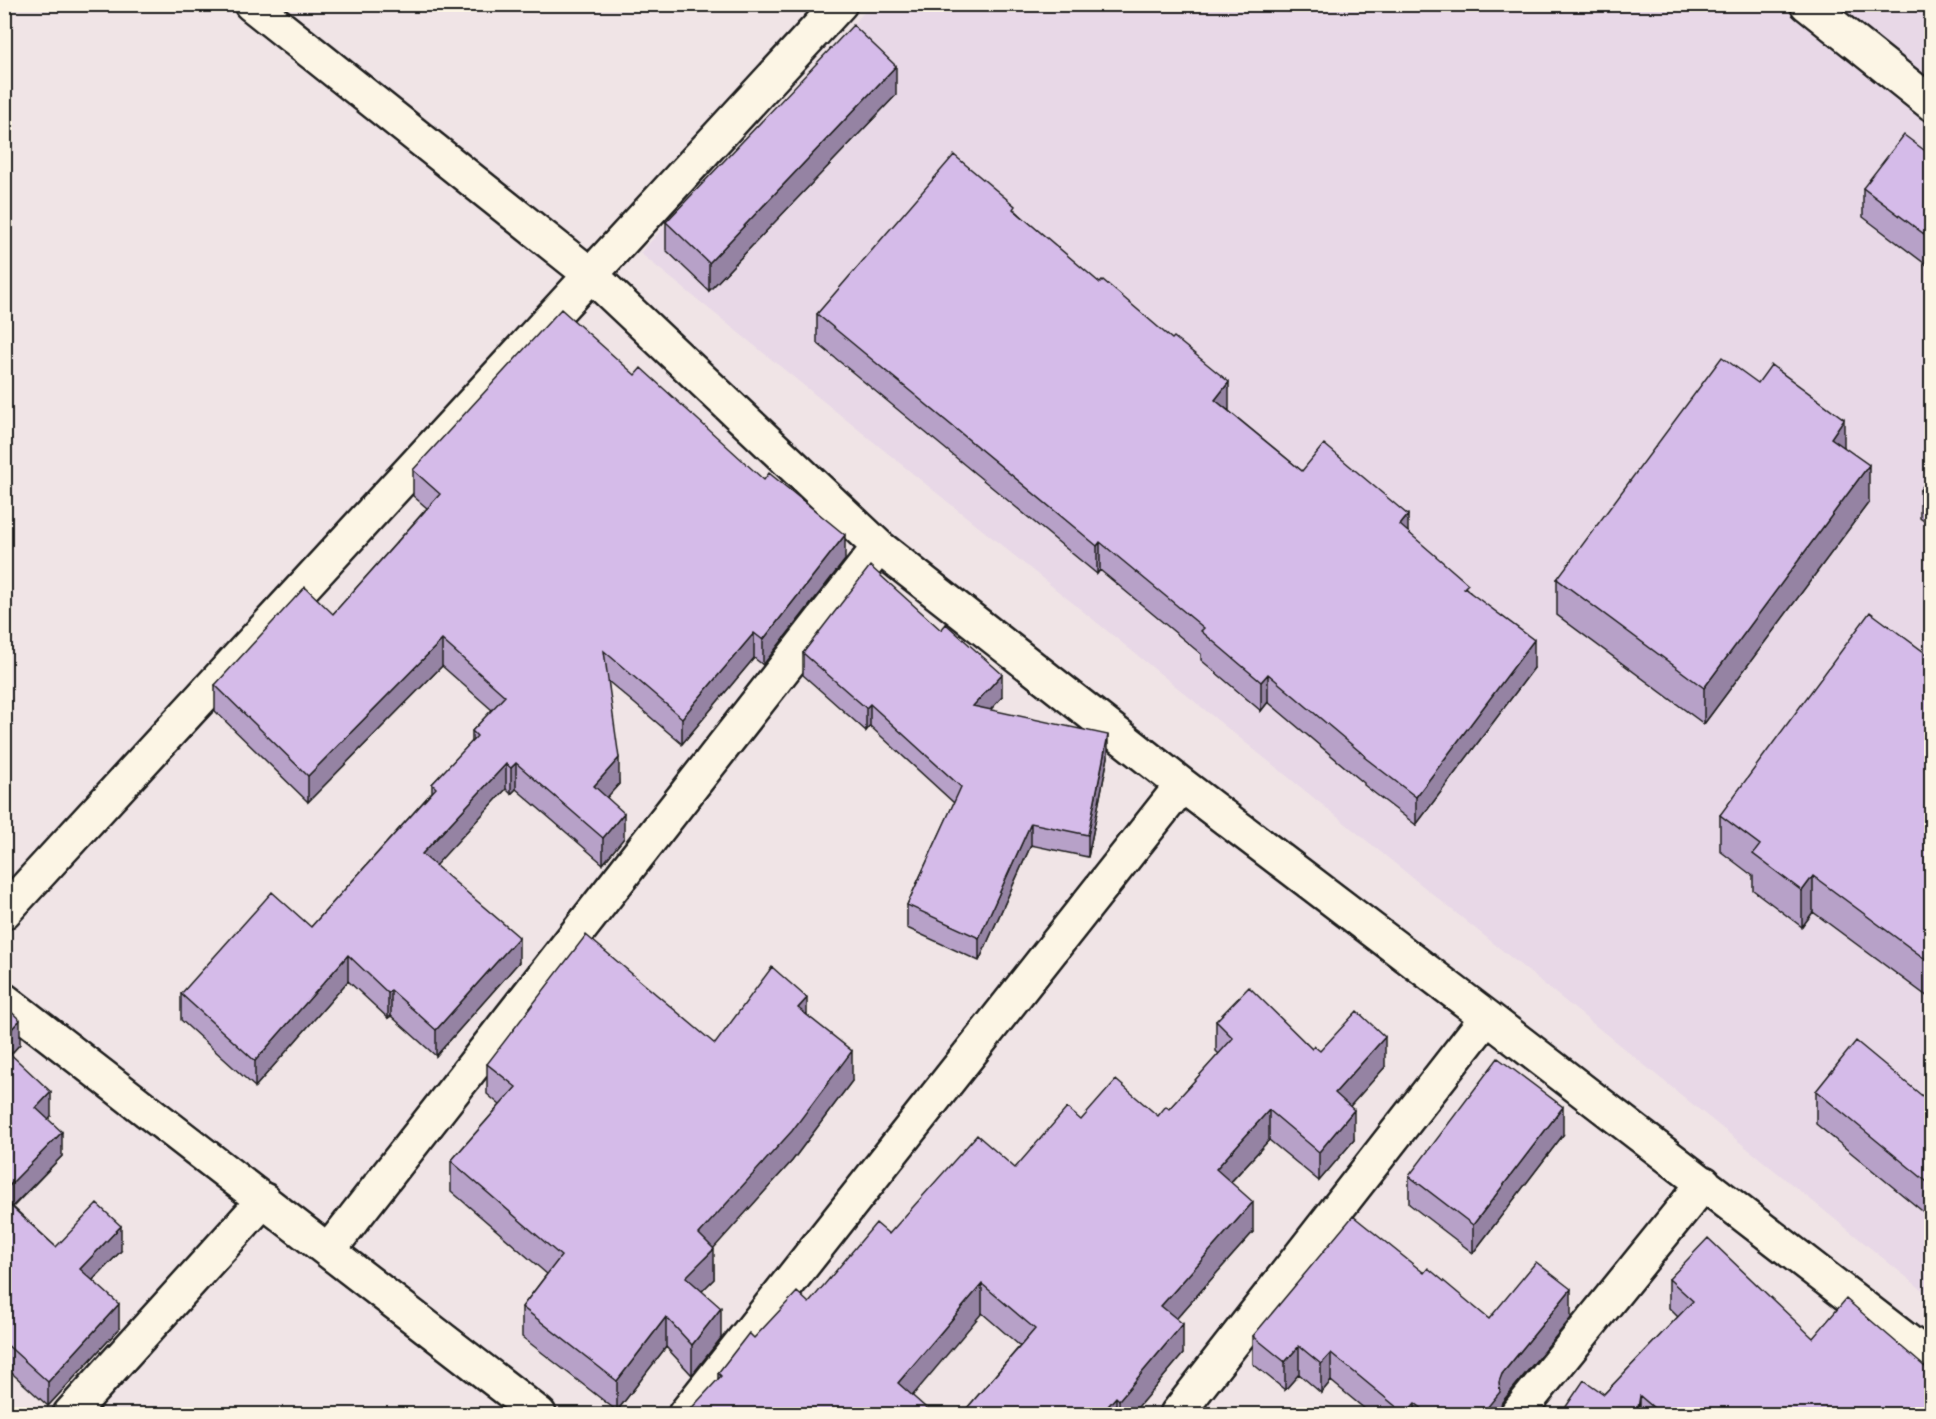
<svg xmlns="http://www.w3.org/2000/svg" width="1936" height="1419" viewBox="0 0 1936 1419" font-family="'Shantell Sans',sans-serif">
<rect width="100%" height="100%" fill="#f0e4e6"/>
<filter id="ink" filterUnits="userSpaceOnUse"><feTurbulence type="fractalNoise" baseFrequency=".0167" numOctaves="2"/><feDisplacementMap in="SourceGraphic" scale="12" xChannelSelector="R" yChannelSelector="G"/><feConvolveMatrix kernelMatrix="1 2 1 2 8 2 1 2 1" color-interpolation-filters="sRGB"/></filter>
<g filter="url(#ink)">
<!-- built -->
<path fill="#e8d8e7" d="M 871,5 L 1931,5 L 1931,1297 L 640,253 Z"/>
<g fill="none" stroke-linecap="round" stroke-linejoin="round">
<defs>
<path id="minor" d="M 251,4 L 591,275 L 879,547 L 1182,785 L 1487,1017 L 1932,1360
M 1807,4 L 1932,104
M 4,912 L 840,4
M 4,1000 L 539,1414
M 329,1250 L 879,547
M 70,1414 L 264,1200
M 685,1414 L 1182,785
M 1177,1414 L 1487,1017
M 1517,1414 L 1704,1183"/>
</defs>
<!-- minor casing -->
<use href="#minor" stroke="#1c1c1c" stroke-width="38"/>
<!-- minor -->
<use href="#minor" stroke="#fcf5e5" stroke-width="33"/>
</g>
<!-- wall -->
<path fill="#b7a1c8" stroke="#1c1c1c" stroke-width="1.5" d="M 896,95 L 709,291 L 666,250 L 666,222 Z
M 1932,156 L 1932,269 L 1863,217 L 1863,188 Z
M 1015,210 L 1229,411 L 1302,471 L 1408,532 L 1468,590 L 1534,668 L 1416,825 L 1364,785 L 1364,783 L 1268,702 L 1261,711 L 1201,660 L 1201,654 L 1100,570 L 1097,574 L 817,343 L 817,314 Z
M 635,375 L 845,560 L 763,665 L 754,658 L 682,744 L 608,681 L 619,784 L 607,797 L 624,838 L 603,864 L 516,789 L 511,794 L 506,789 L 435,865 L 519,962 L 436,1056 L 391,1016 L 388,1018 L 348,981 L 255,1087 L 181,1020 L 181,994 L 311,927 L 432,792 L 432,784 L 472,742 L 472,731 L 492,710 L 442,666 L 308,802 L 215,711 L 215,685 L 333,614 L 427,508 L 413,496 L 413,470 Z
M 1844,447 L 1869,502 L 1704,724 L 1557,615 L 1557,579 Z
M 1932,474 L 1932,527 L 1920,518 L 1920,490 Z
M 803,653 L 1002,697 L 990,710 L 1108,757 L 1088,857 L 1031,845 L 979,961 L 907,928 L 907,905 L 954,803 L 870,726 L 866,731 L 803,675 Z
M 1932,658 L 1932,1000 L 1813,912 L 1802,927 L 1753,890 L 1753,876 L 1720,851 L 1720,815 Z
M 4,1005 L 20,1044 L 11,1054 L 51,1116 L 48,1119 L 62,1156 L 13,1207 L 56,1247 L 121,1251 L 93,1280 L 119,1329 L 48,1406 L 4,1366 Z
M 807,1015 L 852,1081 L 792,1161 L 713,1248 L 714,1279 L 702,1291 L 721,1338 L 692,1375 L 666,1347 L 617,1411 L 522,1337 L 522,1307 L 547,1274 L 451,1191 L 451,1161 L 500,1105 L 487,1094 L 487,1064 L 715,1044 Z
M 1216,1021 L 1320,1051 L 1385,1067 L 1350,1106 L 1354,1140 L 1319,1181 L 1269,1140 L 1231,1182 L 1253,1232 L 1176,1319 L 1183,1354 L 1132,1414 L 962,1414 L 1020,1346 L 982,1313 L 718,1379 L 718,1373 L 754,1338 L 809,1303 L 889,1234 L 1015,1168 L 1081,1120 L 1158,1116 L 1169,1109 L 1219,1054 L 1216,1051 Z
M 1816,1091 L 1932,1104 L 1932,1219 L 1816,1124 Z
M 1563,1135 L 1473,1253 L 1409,1204 L 1409,1176 Z
M 1424,1273 L 1489,1319 L 1571,1318 L 1502,1402 L 1500,1409 L 1500,1414 L 1371,1414 L 1331,1381 L 1321,1393 L 1299,1374 L 1285,1390 L 1253,1364 L 1253,1336 Z
M 1669,1279 L 1813,1338 L 1932,1414 L 1561,1414 L 1604,1394 L 1678,1317 L 1669,1308 Z"/>
<!-- shaded-wall -->
<path fill="#9583a3" stroke="#1c1c1c" stroke-width="1.5" d="M 896,66 L 896,95 L 709,291 L 709,263 Z
M 1229,382 L 1229,411 L 1215,400 Z
M 1844,419 L 1844,455 L 1831,438 Z
M 1869,465 L 1869,502 L 1704,724 L 1704,688 Z
M 1408,515 L 1408,543 L 1400,525 Z
M 845,535 L 845,560 L 763,665 L 763,640 Z
M 1100,542 L 1100,570 L 1097,574 L 1097,546 Z
M 754,633 L 754,658 L 682,744 L 682,718 Z
M 442,640 L 442,666 L 308,802 L 308,776 Z
M 1534,640 L 1534,668 L 1416,825 L 1416,797 Z
M 1002,674 L 1002,697 L 973,729 L 973,706 Z
M 1268,674 L 1268,702 L 1261,711 L 1261,682 Z
M 870,704 L 870,726 L 866,731 L 866,708 Z
M 1108,735 L 1108,757 L 1088,857 L 1088,835 Z
M 619,758 L 619,784 L 594,812 L 594,786 Z
M 516,763 L 516,789 L 511,794 L 511,768 Z
M 506,764 L 506,789 L 422,880 L 422,854 Z
M 624,813 L 624,838 L 603,864 L 603,838 Z
M 1031,823 L 1031,845 L 979,961 L 979,938 Z
M 1813,876 L 1813,912 L 1802,927 L 1802,891 Z
M 519,937 L 519,962 L 436,1056 L 436,1030 Z
M 348,955 L 348,981 L 255,1087 L 255,1061 Z
M 391,990 L 391,1016 L 388,1018 L 388,993 Z
M 807,998 L 807,1028 L 798,1008 Z
M 20,1020 L 20,1044 L 4,1062 L 4,1037 Z
M 1385,1037 L 1385,1067 L 1335,1123 L 1335,1093 Z
M 852,1051 L 852,1081 L 792,1161 L 704,1259 L 714,1249 L 714,1279 L 686,1307 L 686,1277 L 699,1234 Z
M 51,1092 L 51,1116 L 36,1132 L 36,1108 Z
M 1563,1107 L 1563,1135 L 1473,1253 L 1473,1225 Z
M 1269,1110 L 1269,1140 L 1216,1198 L 1216,1169 Z
M 1354,1110 L 1354,1140 L 1319,1181 L 1319,1152 Z
M 62,1132 L 62,1156 L 4,1215 L 4,1191 Z
M 1253,1202 L 1253,1232 L 1161,1336 L 1161,1306 Z
M 121,1226 L 121,1251 L 80,1293 L 80,1269 Z
M 982,1284 L 982,1313 L 898,1413 L 898,1383 Z
M 1571,1289 L 1571,1318 L 1502,1402 L 1500,1409 L 1500,1414 L 1482,1414 L 1502,1374 Z
M 119,1304 L 119,1329 L 48,1406 L 48,1382 Z
M 721,1308 L 721,1338 L 692,1375 L 692,1345 Z
M 666,1317 L 666,1347 L 617,1411 L 617,1381 Z
M 1183,1324 L 1183,1354 L 1132,1414 L 1119,1414 L 1119,1400 Z
M 1299,1346 L 1299,1374 L 1285,1390 L 1285,1362 Z
M 1331,1353 L 1331,1381 L 1321,1393 L 1321,1364 Z
M 1640,1396 L 1640,1414 L 1637,1414 Z
M 1116,1397 L 1116,1414 L 1101,1414 Z
M 1415,1403 L 1415,1414 L 1405,1414 Z"/>
<!-- building -->
<path fill="#d5bbe9" stroke="#1c1c1c" stroke-width="1.5" d="M 853,25 L 896,66 L 709,263 L 666,222 Z
M 1904,135 L 1932,156 L 1932,240 L 1863,188 Z
M 954,155 L 1015,206 L 1013,209 L 1100,283 L 1103,280 L 1172,339 L 1174,337 L 1229,382 L 1215,400 L 1302,471 L 1324,444 L 1408,515 L 1400,525 L 1468,584 L 1464,588 L 1534,640 L 1416,797 L 1364,757 L 1365,756 L 1268,674 L 1261,682 L 1201,631 L 1204,628 L 1100,542 L 1097,546 L 817,314 Z
M 561,309 L 635,375 L 641,368 L 764,480 L 769,473 L 845,535 L 763,640 L 754,633 L 682,718 L 604,651 L 619,758 L 594,786 L 624,813 L 603,838 L 516,763 L 511,768 L 506,764 L 422,854 L 519,937 L 436,1030 L 391,990 L 388,993 L 348,955 L 255,1061 L 181,994 L 272,892 L 311,927 L 436,788 L 432,784 L 477,736 L 472,731 L 505,696 L 442,640 L 308,776 L 215,685 L 305,587 L 333,614 L 440,494 L 413,470 Z
M 1722,357 L 1758,383 L 1771,365 L 1844,419 L 1831,438 L 1869,465 L 1704,688 L 1557,579 Z
M 1932,474 L 1932,499 L 1920,490 Z
M 870,566 L 941,630 L 946,624 L 1002,674 L 973,706 L 1108,735 L 1088,835 L 1031,823 L 979,938 L 907,905 L 961,787 L 870,704 L 866,708 L 803,653 Z
M 1870,612 L 1932,658 L 1932,964 L 1813,876 L 1802,891 L 1753,854 L 1760,845 L 1720,815 Z
M 586,935 L 715,1044 L 772,967 L 807,998 L 798,1008 L 852,1051 L 792,1131 L 699,1234 L 714,1249 L 686,1277 L 721,1308 L 692,1345 L 666,1317 L 617,1381 L 522,1307 L 561,1256 L 451,1161 L 516,1087 L 487,1064 Z
M 1249,987 L 1312,1049 L 1314,1046 L 1320,1051 L 1357,1011 L 1385,1037 L 1335,1093 L 1354,1110 L 1319,1152 L 1269,1110 L 1216,1169 L 1253,1202 L 1161,1306 L 1183,1324 L 1119,1400 L 1116,1397 L 1101,1414 L 962,1414 L 1035,1329 L 982,1284 L 898,1383 L 933,1414 L 686,1414 L 721,1376 L 718,1373 L 749,1333 L 754,1338 L 797,1292 L 809,1303 L 876,1223 L 889,1234 L 977,1135 L 1015,1168 L 1067,1108 L 1081,1120 L 1116,1080 L 1158,1116 L 1166,1106 L 1169,1109 L 1233,1038 L 1216,1021 Z
M 4,1005 L 20,1020 L 4,1037 Z
M 1856,1041 L 1932,1104 L 1932,1186 L 1816,1091 Z
M 4,1048 L 51,1092 L 36,1108 L 62,1132 L 4,1191 Z
M 1498,1058 L 1563,1107 L 1473,1225 L 1409,1176 Z
M 4,1200 L 56,1247 L 97,1204 L 121,1226 L 80,1269 L 119,1304 L 48,1382 L 4,1342 Z
M 1353,1216 L 1424,1273 L 1428,1268 L 1489,1319 L 1536,1262 L 1571,1289 L 1502,1374 L 1499,1382 L 1500,1392 L 1482,1414 L 1429,1414 L 1415,1403 L 1405,1414 L 1331,1353 L 1321,1364 L 1299,1346 L 1285,1362 L 1253,1336 Z
M 1708,1238 L 1813,1338 L 1846,1299 L 1932,1373 L 1932,1414 L 1661,1414 L 1640,1396 L 1637,1414 L 1561,1414 L 1584,1380 L 1604,1394 L 1693,1301 L 1669,1279 Z"/>
</g>
<!-- margin -->
<rect width="1936" height="1419" fill="none" stroke="#fcf5e5" stroke-width="24"/>
<rect x="12" y="12" width="1912" height="1395" fill="none" stroke="#1c1c1c" stroke-width="2" filter="url(#ink)"/>
</svg>
